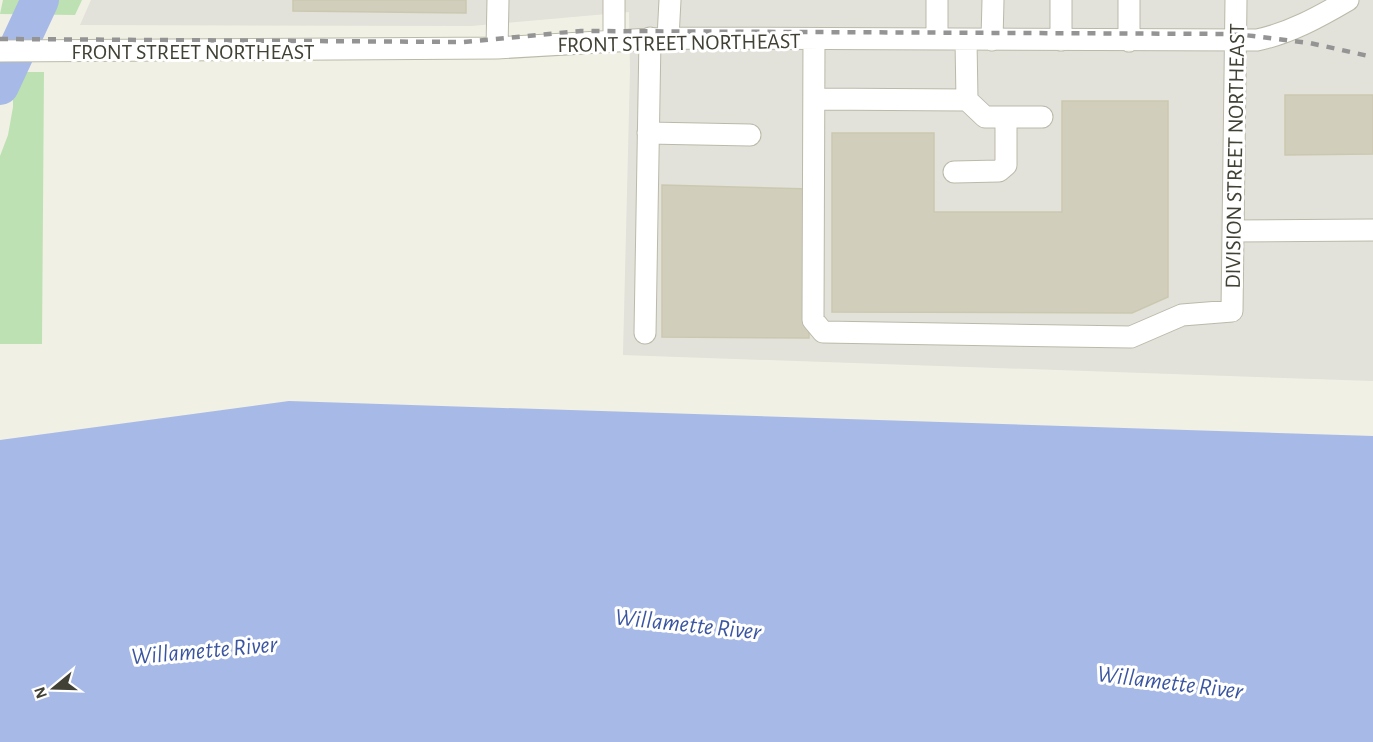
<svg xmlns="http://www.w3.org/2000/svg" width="1373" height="742" viewBox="0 0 1373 742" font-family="'Alegreya Sans',sans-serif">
<rect width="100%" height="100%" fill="#f0f0e5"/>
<!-- industrial -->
<path fill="#e2e1da" d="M 91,0 L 1373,0 L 1373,381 L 623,355 L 630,71 L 629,12 L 471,26 L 80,25 Z"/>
<!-- green -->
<path fill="#bde1b2" d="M 3,0 L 82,0 L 75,15 L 0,14 Z
M 13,72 L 44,72 L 42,344 L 0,344 L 0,156 L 8,135 L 13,107 Z"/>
<!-- water -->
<path fill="#a7b9e7" d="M 289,401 L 1373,436 L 1373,742 L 0,742 L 0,440 Z"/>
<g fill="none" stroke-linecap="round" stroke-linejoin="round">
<!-- river -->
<path stroke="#a7b9e7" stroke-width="38" d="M 0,86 L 40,0"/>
</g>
<!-- building -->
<path fill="#d1cfbc" stroke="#cbc8b0" stroke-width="1.5" d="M 293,0 L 466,0 L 466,13 L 293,11 Z
M 1285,95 L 1373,95 L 1373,154 L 1285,155 Z
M 1062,101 L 1168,101 L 1168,297 L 1132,313 L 832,312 L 832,133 L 934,133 L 934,212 L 1062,212 Z
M 662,185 L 809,189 L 809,338 L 662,337 Z"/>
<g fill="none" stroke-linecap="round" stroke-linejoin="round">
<defs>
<path id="minor" d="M 937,0 L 937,39
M 1061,0 L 1061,40
M 668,38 L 670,0
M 814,39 L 813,320 L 823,332 L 1131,337 L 1182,315 L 1232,311 L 1236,0
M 614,40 L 614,0
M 992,40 L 993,0
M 1129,41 L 1129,0
M 497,48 L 498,0
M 0,51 L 497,48 L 668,38 L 1257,40 C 1290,33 1319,17 1348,0
M 814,99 L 967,100 L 966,40
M 967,100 L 985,117 L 1042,117
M 648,133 L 750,135
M 954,172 L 999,171 L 1006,165 L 1006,117
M 1233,231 L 1373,230
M 645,333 L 650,38"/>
</defs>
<!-- minor casing -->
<use href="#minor" stroke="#bbbaa9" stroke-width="23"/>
<!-- minor -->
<use href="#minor" stroke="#fff" stroke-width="21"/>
<!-- rail -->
<path stroke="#949494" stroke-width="4.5" stroke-dasharray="8 8" stroke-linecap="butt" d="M 0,39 L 463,42 L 581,31 L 1236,34 L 1310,43 L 1373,57"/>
</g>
<g text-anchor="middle" stroke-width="6" stroke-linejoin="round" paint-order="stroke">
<!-- street labels -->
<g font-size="22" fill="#424135" stroke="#fff">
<text transform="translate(679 42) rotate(-1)" y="8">FRONT STREET NORTHEAST</text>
<text x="193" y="59">FRONT STREET NORTHEAST</text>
<text transform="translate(1234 156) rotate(-89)" y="8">DIVISION STREET NORTHEAST</text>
</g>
<!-- water labels -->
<g font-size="24" font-style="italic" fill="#3b56a1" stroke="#fff">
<text transform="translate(688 624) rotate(6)" y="8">Willamette River</text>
<text transform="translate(204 650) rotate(-5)" y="8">Willamette River</text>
<text transform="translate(1170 682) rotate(7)" y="8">Willamette River</text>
</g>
</g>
<!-- north arrow -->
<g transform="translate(54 688) rotate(251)" stroke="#ffffff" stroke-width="4.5" paint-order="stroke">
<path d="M0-4.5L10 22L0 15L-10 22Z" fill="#424135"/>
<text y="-9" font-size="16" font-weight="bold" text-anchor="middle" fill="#424135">N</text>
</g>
</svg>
